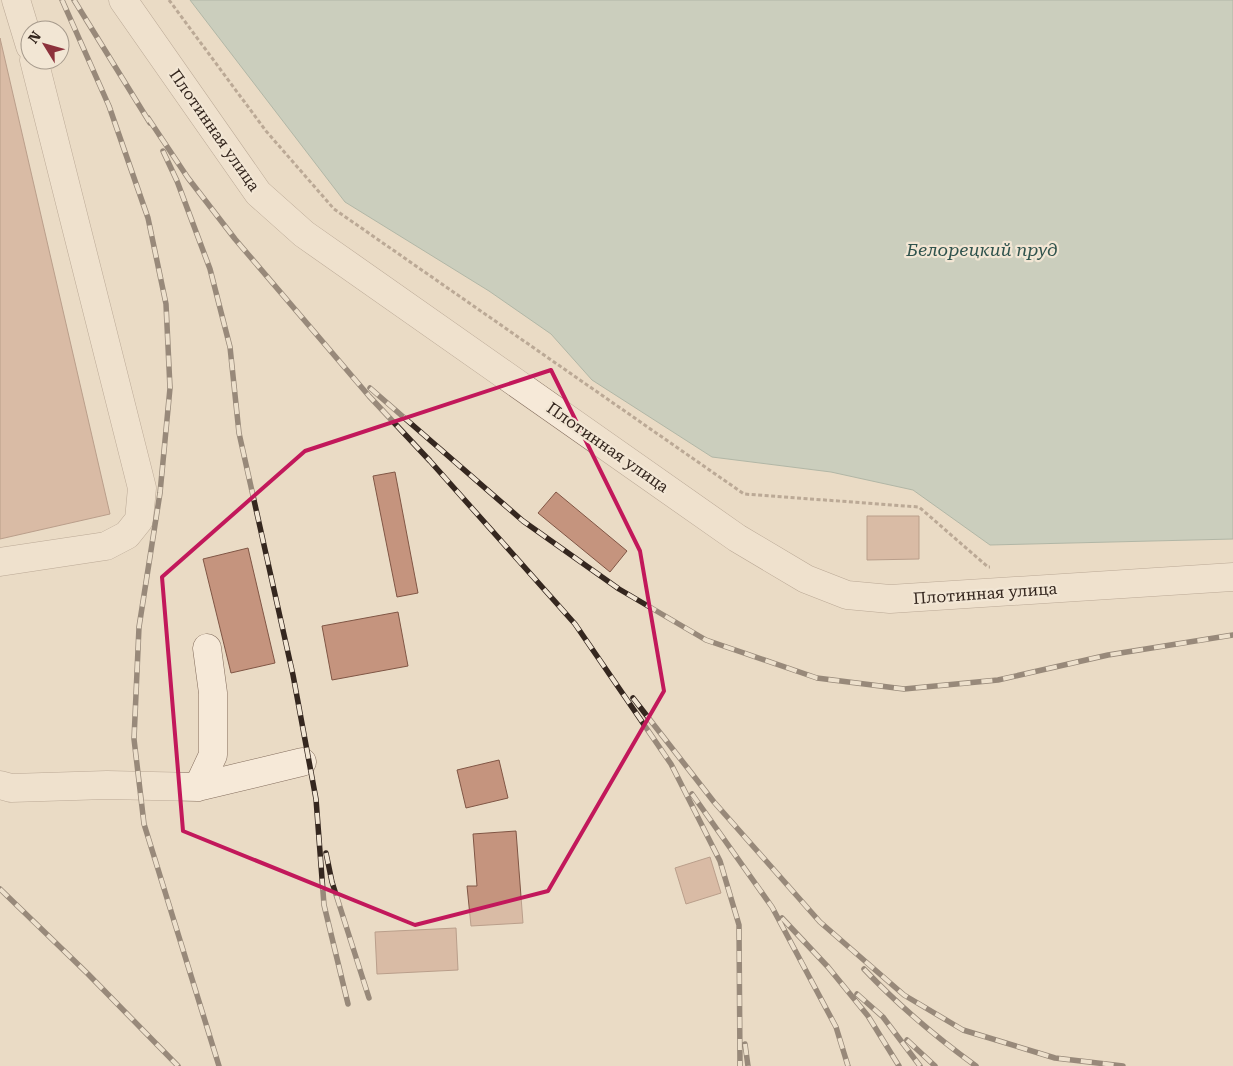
<svg xmlns="http://www.w3.org/2000/svg" width="1233" height="1066" viewBox="0 0 1233 1066" font-family="'Roboto Serif',serif">
<rect width="100%" height="100%" fill="#eadbc5"/>
<!-- water -->
<path fill="#a6beb4" stroke="#6e8b81" d="M 190,0 L 1233,0 L 1233,539 L 990,545 L 913,490 L 831,472 L 712,457 L 592,380 L 551,334 L 489,291 L 345,202 Z"/>
<!-- building -->
<path fill="#c5947e" stroke="#805645" d="M 0,38 L 110,514 L 0,539 Z
M 395,472 L 418,593 L 397,597 L 373,476 Z
M 556,492 L 627,551 L 610,572 L 538,513 Z
M 867,516 L 919,516 L 919,559 L 867,560 Z
M 248,548 L 275,663 L 231,673 L 203,559 Z
M 398,612 L 408,666 L 332,680 L 322,626 Z
M 499,760 L 508,798 L 466,808 L 457,770 Z
M 516,831 L 523,923 L 471,926 L 467,886 L 477,886 L 473,834 Z
M 710,857 L 721,893 L 686,904 L 675,868 Z
M 456,928 L 458,970 L 377,974 L 375,932 Z"/>
<g fill="none" stroke-linecap="round" stroke-linejoin="round">
<defs>
<path id="minor" d="M 16,0 L 30,46
M 123,0 L 258,193 L 304,234 L 737,538 L 806,579 L 847,595 L 890,599 L 1233,577
M 0,562 L 106,546 L 127,535 L 139,520 L 142,488 L 34,60
M 0,785 L 11,788 L 107,785 L 198,787 L 302,762
M 198,787 L 213,755 L 213,693 L 207,648"/>
</defs>
<!-- minor casing -->
<use href="#minor" stroke="#836d5d" stroke-width="29"/>
<!-- path -->
<path stroke="#836d5d" stroke-width="3" stroke-dasharray="4 2.5" stroke-linecap="butt" d="M 169,0 L 266,131 L 334,209 L 744,494 L 919,507 L 988,567 L 990,567"/>
<!-- minor -->
<use href="#minor" stroke="#f6e9d8" stroke-width="28"/>
<defs>
<path id="rail" d="M 62,0 L 109,106 L 148,218 L 166,304 L 170,388 L 160,493 L 139,627 L 134,739 L 144,824 L 219,1066
M 74,0 L 150,123
M 148,118 L 188,178 L 235,239 L 369,396 L 430,461 L 575,624 L 671,764 L 720,861 L 739,925 L 740,1066
M 163,151 L 177,181 L 210,269 L 230,347 L 239,433 L 293,675 L 316,799 L 324,905 L 348,1004
M 370,388 L 523,521 L 619,589 L 706,640 L 817,678 L 904,689 L 998,680 L 1108,655 L 1233,635
M 633,698 L 714,802 L 820,922 L 904,995 L 963,1030 L 1055,1058 L 1123,1066
M 692,794 L 772,907 L 836,1027 L 848,1066
M 326,853 L 332,882 L 369,998
M 0,889 L 88,974 L 178,1066
M 782,918 L 828,967 L 868,1016 L 899,1066
M 864,969 C 898,1005 936,1037 976,1066
M 857,994 L 883,1017 L 920,1066
M 907,1040 L 935,1066
M 745,1044 L 748,1066"/>
</defs>
<!-- rail casing -->
<use href="#rail" stroke="#35271f" stroke-width="5.5"/>
<!-- rail -->
<use href="#rail" stroke="#f2e6d4" stroke-width="4" stroke-dasharray="11" stroke-linecap="butt"/>
</g>
<!-- marked area -->
<path d="M0 0H1233V1066H0ZM 551,370 L 640,551 L 664,691 L 548,891 L 415,925 L 183,831 L 162,577 L 305,451 Z" fill="#eadbc5" fill-opacity=".55" fill-rule="evenodd"/>
<path fill="none" stroke="#c2185b" stroke-width="4" stroke-linejoin="round" d="M 551,370 L 640,551 L 664,691 L 548,891 L 415,925 L 183,831 L 162,577 L 305,451 Z"/>
<g text-anchor="middle" stroke-width="4.5" stroke-linejoin="round" paint-order="stroke">
<!-- street labels -->
<g font-size="16" fill="#35271f" stroke="#f2e6d4">
<text transform="translate(215 130) rotate(55)" y="6">Плотинная улица</text>
<text transform="translate(608 447) rotate(35)" y="6">Плотинная улица</text>
<text transform="translate(985 593) rotate(-4)" y="6">Плотинная улица</text>
</g>
<!-- water labels -->
<g font-size="18" font-style="italic" fill="#30534d" stroke="#f2e6d4">
<text x="982" y="256">Белорецкий пруд</text>
</g>
</g>
<!-- north arrow -->
<g transform="translate(45 45) rotate(307)"><circle r="24" fill="#f2e6d4" stroke="#a69a8c"/>
<path d="M0-4L9 19L0 12L-9 19Z" fill="#8d323c"/>
<text y="-8" font-size="14" font-weight="bold" text-anchor="middle" fill="#35271f">N</text>
</g>
</svg>
